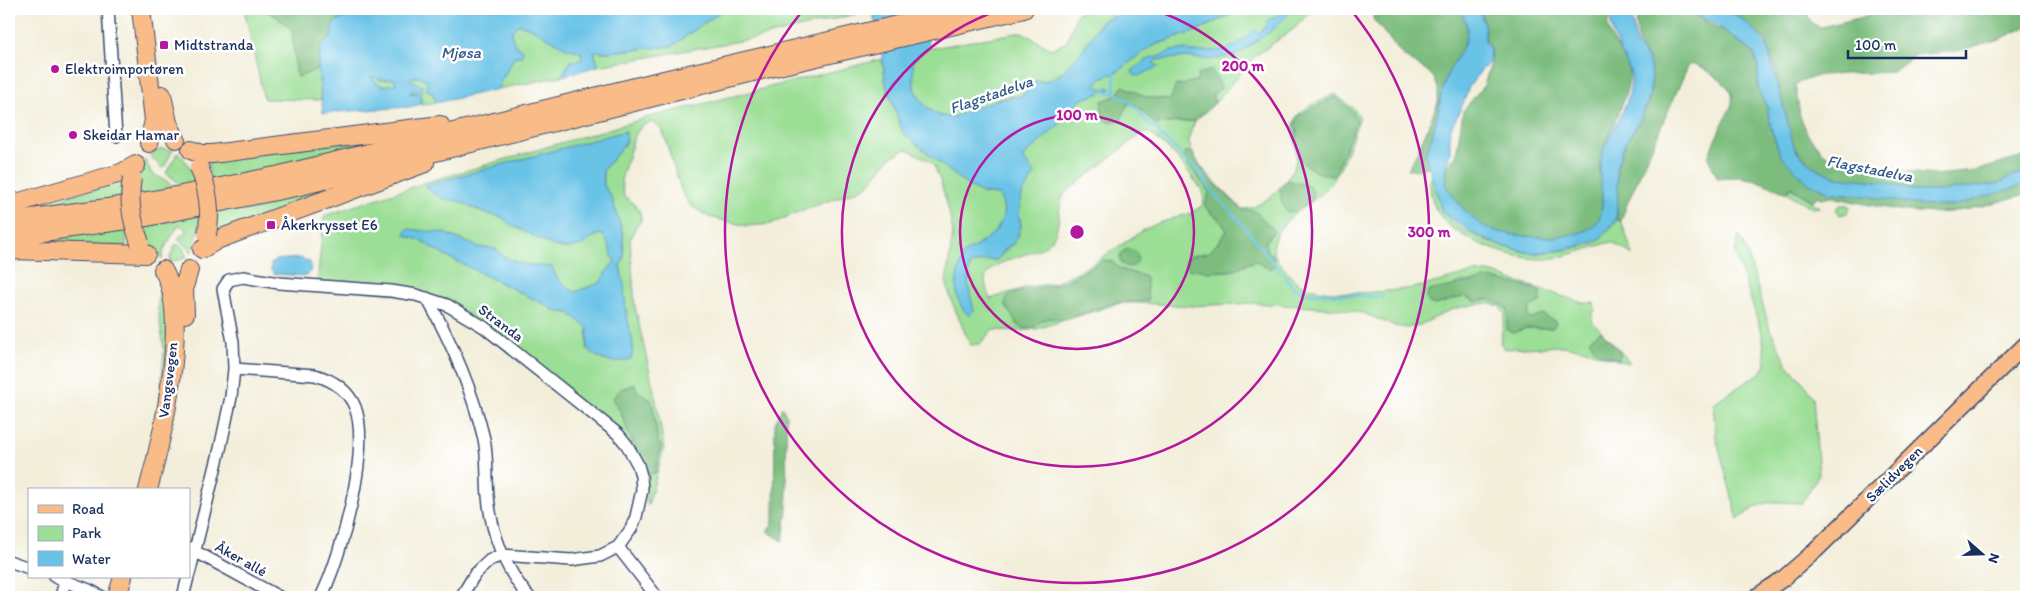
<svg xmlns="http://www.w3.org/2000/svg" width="2035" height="606" viewBox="0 0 2035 606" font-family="Itim,sans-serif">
<rect width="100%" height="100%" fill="#fff"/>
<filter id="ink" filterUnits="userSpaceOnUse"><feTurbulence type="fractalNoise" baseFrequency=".02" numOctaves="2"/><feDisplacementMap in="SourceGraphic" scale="10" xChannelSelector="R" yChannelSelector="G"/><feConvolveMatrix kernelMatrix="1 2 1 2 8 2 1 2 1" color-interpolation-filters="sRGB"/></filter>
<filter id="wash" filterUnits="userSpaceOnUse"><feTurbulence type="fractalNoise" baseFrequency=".0096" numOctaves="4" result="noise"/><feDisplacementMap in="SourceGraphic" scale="20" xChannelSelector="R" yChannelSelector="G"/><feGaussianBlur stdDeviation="1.12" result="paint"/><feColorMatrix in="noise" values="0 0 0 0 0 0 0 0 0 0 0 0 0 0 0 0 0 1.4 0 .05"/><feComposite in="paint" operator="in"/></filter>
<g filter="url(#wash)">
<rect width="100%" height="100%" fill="#f3eeda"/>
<!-- green -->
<path fill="#9bde95" stroke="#5b867a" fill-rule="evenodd" d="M 244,9 C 269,9 274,14 292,30 L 296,71 L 299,77 L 318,69 L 321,100 L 264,99 Z
M 724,9 L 872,9 L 872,10 L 757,38 L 598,66 L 594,51 L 607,52 L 672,46 Z
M 1098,9 L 1133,9 C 1124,10 1108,15 1101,22 C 1098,25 1096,31 1093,35 C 1080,54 1062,83 1036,81 C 1018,104 1018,92 996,100 C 982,105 967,116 952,117 C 936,118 919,103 914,88 C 912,80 913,69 913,61 L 927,49 L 1022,32 L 1051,49 L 1067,42 L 1077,13 Z
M 1249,9 L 1317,9 L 1305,17 L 1294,29 L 1255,56 L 1215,103 L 1212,95 L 1198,81 C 1185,81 1176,88 1171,100 L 1146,97 L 1123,86 L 1116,96 L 1102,101 L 1137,105 L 1154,124 L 1195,121 C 1193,127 1189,134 1189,140 C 1190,163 1227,193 1242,209 C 1262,210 1293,179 1296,160 C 1299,146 1288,127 1298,115 C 1304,107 1326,99 1335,94 L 1354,109 L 1360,117 C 1352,137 1342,171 1329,186 C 1315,203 1283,216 1275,238 C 1270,249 1276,260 1284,268 C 1288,274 1293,280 1300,284 C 1324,298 1385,292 1412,288 C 1437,284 1461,273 1486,272 C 1494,272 1504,277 1511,280 C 1535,287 1559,295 1583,303 L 1594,303 L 1595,310 L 1592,314 L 1592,321 L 1630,362 L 1627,363 L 1582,349 L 1562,346 L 1505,349 L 1500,343 L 1505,314 L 1499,306 L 1489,303 L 1473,305 L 1453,309 L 1420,325 L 1406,328 L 1395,326 L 1363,313 L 1341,309 L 1255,303 L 1193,306 L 1137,303 L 1121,303 L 1036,329 L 1021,331 L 992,330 L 980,344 L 970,345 L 952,302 L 946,282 L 953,233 L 949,211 L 941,183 L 934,166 L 927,159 L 906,149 L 891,157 L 868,185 L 855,192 L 803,210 L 771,224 L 747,226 L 709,217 L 690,205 L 682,193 L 663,132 L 658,126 L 652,122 L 642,125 L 634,137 L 621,180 L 624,196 C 633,204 642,208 641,221 L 635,228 L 630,241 L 635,306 L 657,405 L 664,448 L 648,506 L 638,457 L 445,301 L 317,284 L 324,216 L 424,183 L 646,118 L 882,59 L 886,85 L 903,133 L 967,185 L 982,193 L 999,195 C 1015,223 986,241 964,253 L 959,300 L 969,316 L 974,311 C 970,297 964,277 972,264 L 989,260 L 997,260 L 1018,237 L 1021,226 L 1019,215 L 1022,194 L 1035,174 L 1022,158 L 1064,120 L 1080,100 L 1111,89 L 1103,90 L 1094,85 L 1103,77 L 1117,72 L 1140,54 L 1157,44 L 1194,32 L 1232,14 ZM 1335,97 L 1299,159 L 1296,123 L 1300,115 ZM 626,131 L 626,143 L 603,170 L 604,186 L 611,196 L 613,204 L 626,312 L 633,344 L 604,361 C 589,352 585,346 588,328 L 569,313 L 554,311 L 550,307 L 442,254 L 422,241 L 405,235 L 444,233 L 478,247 L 496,249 C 510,266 532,265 552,267 C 557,281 563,285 575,292 L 600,283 L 606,272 L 615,262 C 610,252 609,242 602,234 C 590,236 581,248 567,248 C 545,249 523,223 502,217 C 496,215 490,215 484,213 C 475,210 468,204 459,201 C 447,197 433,199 427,185 ZM 1142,133 L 1150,133 L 1175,155 L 1200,187 L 1204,197 L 1203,205 L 1191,213 L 1156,224 L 1142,231 L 1089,266 L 1055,283 L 1027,287 L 990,299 C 988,293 985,285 985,280 C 989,257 1037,257 1051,241 C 1062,227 1056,208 1065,193 ZM 1187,163 L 1205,174 L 1270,237 L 1266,240 L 1267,251 L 1273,255 L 1264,267 L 1256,261 C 1248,263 1244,265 1237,269 C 1229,273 1207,272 1199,269 L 1191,256 L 1210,252 L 1227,231 L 1219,219 L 1210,213 L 1209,192 ZM 1104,260 L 1113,262 L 1120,269 L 1146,278 L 1148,301 L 1114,303 L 1063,320 L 1049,318 L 1018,326 L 1005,304 L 1011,294 L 1063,283 ZM 1463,282 L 1514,284 L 1533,288 L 1532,305 L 1528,312 L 1528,317 L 1553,328 L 1527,328 L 1507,330 L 1508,310 C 1498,302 1489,296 1476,302 L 1465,296 L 1455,285 ZM 634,385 L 637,391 L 652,401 L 658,442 L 661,446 L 655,473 L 653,474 L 635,450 L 620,411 L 613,399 L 621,389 Z
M 519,24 C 542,31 557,45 581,52 L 582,60 L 567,66 L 562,76 L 498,89 L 500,83 L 515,56 L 522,55 L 512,39 L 512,31 Z
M 372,75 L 381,80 L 395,79 L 396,84 L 382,86 L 372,79 Z
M 412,77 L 420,77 L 427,80 L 430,92 L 435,97 L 436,103 L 421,104 L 421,96 L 409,93 L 419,91 L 417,84 L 409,79 Z
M 425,131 L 211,184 L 208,164 L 212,160 Z
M 161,149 L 173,150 L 163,169 L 149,155 Z
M 178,152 L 188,164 L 198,188 L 183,186 L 166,173 Z
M 145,160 L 152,174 L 165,180 L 177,189 L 136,197 L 137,184 Z
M 419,162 L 220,236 L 213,231 L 215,211 Z
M 1432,177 L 1442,212 L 1460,228 L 1489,242 L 1513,249 L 1534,254 L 1565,250 L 1595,243 L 1610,229 L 1617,220 L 1621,221 L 1633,254 L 1633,255 L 1612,242 C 1590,247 1569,257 1546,259 C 1518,261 1459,241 1442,218 C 1432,206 1430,194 1430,179 Z
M 123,180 L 122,199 L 9,214 Z
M 1791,188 L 1820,207 L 1813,208 L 1786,193 Z
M 1840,205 L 1849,205 L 1851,207 L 1847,213 L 1840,215 L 1836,209 Z
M 200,214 L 198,234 L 191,253 L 186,245 L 178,240 L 181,235 L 183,236 L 186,229 L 180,225 L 178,226 L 164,249 L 162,259 L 154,251 L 142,229 L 126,232 L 126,246 L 9,243 Z
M 1739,235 L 1747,252 L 1769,326 L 1787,364 L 1807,387 L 1813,397 L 1819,474 L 1802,503 C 1770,502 1764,498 1738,520 L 1716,437 L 1713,403 L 1760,373 L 1766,365 L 1762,333 L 1735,253 Z
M 176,244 L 182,247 L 187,257 L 180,260 L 171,261 L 162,285 L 165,290 L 168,357 L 160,400 L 164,349 L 158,310 L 158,297 L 172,252 Z"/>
<!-- forest -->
<path fill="#7cbd7e" stroke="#4c766e" d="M 262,9 L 353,9 L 352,13 L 333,23 L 331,39 L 321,46 L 318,69 L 298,77 L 296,71 L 292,30 L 276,16 Z
M 1374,9 L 1459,9 C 1463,15 1467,22 1467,30 C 1467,46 1453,61 1447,76 C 1437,101 1438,129 1425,153 L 1430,166 L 1418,170 L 1408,169 L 1420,146 L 1438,102 L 1438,88 L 1434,78 L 1426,70 L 1403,56 L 1373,19 Z
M 1481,9 L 1611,9 C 1610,14 1607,22 1608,28 C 1611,42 1628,58 1629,72 C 1631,95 1606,135 1601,159 C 1597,177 1607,204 1599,219 C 1586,245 1510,238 1487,228 C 1469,220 1457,200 1445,185 L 1446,167 L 1456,156 L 1463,111 L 1484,85 L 1491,63 L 1490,46 L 1486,42 L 1485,29 Z
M 1639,9 L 1683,9 L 1722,30 L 1754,53 L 1758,66 L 1758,89 L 1767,107 L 1771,128 L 1781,156 L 1807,182 L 1833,193 L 1867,196 L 1913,204 L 1949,206 L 1965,203 L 2026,184 L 2026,194 C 2001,201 1976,209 1951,212 C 1913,216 1865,204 1828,196 L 1824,199 L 1818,196 L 1813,201 L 1791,187 L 1786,193 L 1753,179 L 1737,177 L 1718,179 L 1708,158 L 1713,144 L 1732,104 C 1732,99 1733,96 1731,92 C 1726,83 1701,64 1692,64 L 1688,66 L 1627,204 L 1621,221 L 1617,219 L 1617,168 L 1625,143 L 1640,122 L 1650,98 L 1652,77 L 1649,61 L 1639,45 L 1636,23 Z
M 1725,9 L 1809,9 L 1808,17 L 1813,24 L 1821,27 L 1859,18 L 1886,9 L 2026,9 L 2026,27 L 2000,39 L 1957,51 L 1916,55 L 1893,72 L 1820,75 L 1795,84 L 1800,116 L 1808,135 L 1821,151 L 1834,161 L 1849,165 L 1934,175 L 1975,171 L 2026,156 L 2026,173 L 2017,174 L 1997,184 L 1938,191 L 1916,191 L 1893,185 L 1887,182 L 1836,177 L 1812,166 L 1795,149 L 1783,109 L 1776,72 L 1766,41 L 1739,16 Z
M 1212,70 L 1222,88 L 1212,95 L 1215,103 L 1195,121 L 1154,124 L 1137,105 L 1128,103 L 1121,120 L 1107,122 L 1101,116 L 1102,101 L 1116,96 L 1123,86 L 1146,97 L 1170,100 L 1176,85 C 1184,86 1189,81 1197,81 L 1198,74 Z
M 1336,97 L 1353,112 L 1357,120 L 1334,176 L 1315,172 L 1299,159 L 1296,123 L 1299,115 Z
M 1184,152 L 1192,152 L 1205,174 L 1239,207 L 1244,210 L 1255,211 L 1275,231 L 1266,240 L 1267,251 L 1273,255 L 1274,267 L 1270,269 L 1256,261 L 1243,264 L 1236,270 L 1207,272 L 1199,269 L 1189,270 L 1186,266 L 1186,259 L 1191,256 L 1210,252 L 1227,231 L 1219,219 L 1205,207 L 1209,192 L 1187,163 Z
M 1287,180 L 1309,186 L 1313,191 L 1312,201 L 1296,212 L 1287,212 L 1282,204 L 1280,187 Z
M1120 258a9 9 0 1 1 18 0a9 9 0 1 1-18 0Z
M 1104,260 L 1113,262 L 1120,269 L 1146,277 L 1148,301 L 1114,303 L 1063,320 L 1049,318 L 1041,321 L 1035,327 L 1026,329 L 1018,326 L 1005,304 L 1006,299 L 1011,294 L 1063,283 Z
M 1490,278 L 1538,290 L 1542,293 L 1540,302 C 1532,305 1527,308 1528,317 L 1532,318 L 1542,314 L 1556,322 L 1553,328 L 1527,328 L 1513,333 L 1507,330 L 1508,310 C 1498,302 1489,296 1476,302 L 1465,296 L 1435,305 L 1429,303 L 1426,297 L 1429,291 Z
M 1601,331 L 1621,353 L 1619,359 L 1598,353 L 1589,340 Z
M 635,384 L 637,391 L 652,401 L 658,442 L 661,446 L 655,473 L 647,474 L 644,471 L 620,411 L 612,399 L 621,389 Z
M 782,407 L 786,415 L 787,510 L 783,541 L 767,531 L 772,525 L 774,517 L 775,423 Z"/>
<!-- water -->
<path fill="#69c3e7" stroke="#4279a2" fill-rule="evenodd" d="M 353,9 L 724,9 L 672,46 L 607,52 L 594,51 L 598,66 L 562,76 L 571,61 L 582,60 L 581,52 L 566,48 L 531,28 L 519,24 L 512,31 C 512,40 514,47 523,50 L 522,56 L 515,56 L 500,83 L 498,89 L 436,103 L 433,93 L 427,90 L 427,80 L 420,77 L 412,77 L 410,79 L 423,87 L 422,92 L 416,91 L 409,93 L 421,94 L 421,104 L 409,107 L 323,113 L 318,69 L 321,46 L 331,38 L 333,23 L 352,14 ZM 372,76 L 381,80 L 394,79 L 396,84 L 382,86 L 372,79 Z
M 872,9 L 920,9 L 929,46 L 913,61 L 914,88 L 922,102 L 930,110 L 940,116 L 953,117 L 996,100 L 1022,96 L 1026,93 L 1030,85 L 1036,81 L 1045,82 L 1059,75 L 1079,55 L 1102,21 L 1135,9 L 1249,9 L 1232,14 L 1194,32 L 1157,44 L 1140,54 L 1117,72 L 1103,77 L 1094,85 L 1103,89 L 1109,87 L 1111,89 L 1080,100 L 1064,120 L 1022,158 L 1035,174 L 1022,194 L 1019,215 L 1021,226 L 1013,245 L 1008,246 L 997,260 L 989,260 L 972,264 C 964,277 971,297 974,311 L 969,316 C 950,297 956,276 964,253 C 986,242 1015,223 999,195 L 982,193 L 967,185 L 903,133 L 886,85 L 881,48 Z
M 1459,9 L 1480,9 L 1485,29 L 1485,43 L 1489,46 L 1490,63 L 1482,69 L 1469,87 L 1464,102 L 1450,130 L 1450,154 L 1446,167 L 1445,185 C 1457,200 1469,220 1488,228 C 1510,238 1587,245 1599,219 C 1607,203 1597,177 1601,159 C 1608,130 1632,107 1631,77 C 1631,72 1628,67 1626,63 C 1622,53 1611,34 1611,24 C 1610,19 1612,13 1613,9 L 1630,9 L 1637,45 L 1649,61 L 1652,77 L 1649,98 L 1639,121 L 1625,143 L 1616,168 L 1618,193 L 1616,220 L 1599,240 L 1564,250 L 1530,253 L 1496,244 L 1474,234 L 1442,212 L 1425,153 C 1438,129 1437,101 1447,76 C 1453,61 1467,47 1467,30 C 1467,22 1463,15 1459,9 Z
M 1684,9 C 1695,9 1708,8 1719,9 C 1738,11 1757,31 1767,46 L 1795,150 L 1812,166 L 1836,177 L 1887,182 L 1893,185 L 1916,191 L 1938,191 L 1997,184 L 2017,174 L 2026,173 L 2026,184 L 1965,203 L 1949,206 L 1913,204 L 1867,196 L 1833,193 L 1807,182 L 1781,156 L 1771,128 L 1767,107 L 1758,89 L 1758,66 L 1754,53 L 1717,25 Z
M 1288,11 L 1290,13 L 1275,28 L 1240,53 L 1233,56 L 1210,60 L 1188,57 L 1157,60 L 1154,62 L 1155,65 L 1160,66 L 1138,76 L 1133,74 L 1132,71 L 1145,61 L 1153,57 L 1156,58 L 1171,51 L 1187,49 L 1190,52 L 1226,50 L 1238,44 L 1255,30 L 1259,33 L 1268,25 L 1266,22 C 1271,17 1282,15 1288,11 Z
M 626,131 L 626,143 L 603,170 L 604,186 L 611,196 L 623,233 L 624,259 L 620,266 L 624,285 L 626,312 L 633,344 L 632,358 C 615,366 599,360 587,349 L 588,328 L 569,313 L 554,311 L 550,307 L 442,254 L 422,241 L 405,235 L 407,229 L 444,233 L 478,247 L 496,249 C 510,266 532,265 552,267 C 557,281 563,285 575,292 L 600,283 L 606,272 L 615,262 C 610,252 609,242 602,234 L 596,235 L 582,245 L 567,248 L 554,246 L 511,225 L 502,217 L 482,212 L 459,201 L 443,199 L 429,190 L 426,185 Z
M 300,258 L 310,262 C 311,268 311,272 306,276 L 274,274 L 271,270 L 271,264 L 275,260 Z"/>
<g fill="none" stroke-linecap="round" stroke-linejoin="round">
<!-- stream -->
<path stroke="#69c3e7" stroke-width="2.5" d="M 1115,70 L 1114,84 L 1115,93
M 1104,91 C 1131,97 1134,105 1150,126 L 1157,127 L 1160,135 L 1179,152 L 1183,159 L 1197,168 L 1212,191 L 1244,226 L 1294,288 L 1307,293 L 1383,297"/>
</g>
</g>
<g filter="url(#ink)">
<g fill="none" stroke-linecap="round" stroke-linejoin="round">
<defs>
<path id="minor" d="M 108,9 L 116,136
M 427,298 C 452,343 472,389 484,439 C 488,458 486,477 488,496 C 491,532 505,570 529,597
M 234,369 L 315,375 C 332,380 348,390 355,407 C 371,449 341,558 321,597
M 618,547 L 657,597
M 189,548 L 279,597
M 9,561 L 29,568
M 189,574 L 220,449 L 231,397 L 234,369 L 233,342 L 223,289 L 229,280 L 243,277 L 279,283 L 391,291 L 416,295 L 447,305 L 484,327 L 618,434 L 627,445 L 638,465 L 641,476 L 642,490 L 636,517 L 631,529 L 618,547 L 600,556 L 571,560 L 502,555 L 490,560 L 475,574 L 461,597
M 55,577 L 89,590 L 102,597
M 61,597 L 65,581
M 183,597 L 188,577"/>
<path id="major" d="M 1756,597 L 1784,578 L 1816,550 L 2026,344"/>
<path id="highway" d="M 141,9 L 154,120 L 149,143
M 162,95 L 168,123 L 176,139
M 191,150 L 202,154 L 212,154 L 440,125
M 9,205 L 121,173 L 136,165
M 9,221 L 107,208 L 181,195 L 280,175 L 651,83 L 965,9
M 9,237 L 147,217 L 296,187 L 761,70 L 1024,9
M 202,249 L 219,239 L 425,163
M 9,250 L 146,254
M 185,314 L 184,287 L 189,270
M 148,490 C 162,439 191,315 163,270
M 117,597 L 123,577"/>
</defs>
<!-- minor casing -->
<use href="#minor" stroke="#3b4c71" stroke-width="14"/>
<!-- major casing -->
<use href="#major" stroke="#3b4c71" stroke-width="18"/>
<!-- highway casing -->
<use href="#highway" stroke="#3b4c71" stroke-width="20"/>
<!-- minor -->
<use href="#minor" stroke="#fff" stroke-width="11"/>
<!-- major -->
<use href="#major" stroke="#f9bc89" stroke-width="15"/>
<!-- highway -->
<use href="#highway" stroke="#f9bc89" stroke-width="18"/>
<defs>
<path id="highway-bridge" d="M 199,167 C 208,189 212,210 207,234
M 132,178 C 128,201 132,221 140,243"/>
</defs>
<!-- highway-bridge casing -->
<use href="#highway-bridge" stroke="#3b4c71" stroke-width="20" stroke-linecap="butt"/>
<!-- highway-bridge -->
<use href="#highway-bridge" stroke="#f9bc89" stroke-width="18"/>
</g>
</g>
<!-- distance rings -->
<g fill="none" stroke="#b5179e" stroke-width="2.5">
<circle cx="1077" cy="232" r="117"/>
<path d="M1152 9A235 235 0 1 1 1002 9"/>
<path d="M1351 10A352 352 0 1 1 803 10"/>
</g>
<!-- markers -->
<g fill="#b5179e" stroke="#fff" stroke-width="2">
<rect x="159" y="40" width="10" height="10" rx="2.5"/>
<circle cx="55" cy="69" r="5"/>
<circle cx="73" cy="135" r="5"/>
<rect x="266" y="220" width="10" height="10" rx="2.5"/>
</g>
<g text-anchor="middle" stroke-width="5" stroke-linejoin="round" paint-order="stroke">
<!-- poi labels -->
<g font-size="15" fill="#1b2f5e" stroke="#fff" text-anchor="start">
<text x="174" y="50">Midtstranda</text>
<text x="65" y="74">Elektroimportøren</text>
<text x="83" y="140">Skeidar Hamar</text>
<text x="281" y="230">Åkerkrysset E6</text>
</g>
<!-- street labels -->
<g font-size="15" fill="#1b2f5e" stroke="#fff">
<text transform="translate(501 323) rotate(37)" y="5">Stranda</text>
<text transform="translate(168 380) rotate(-83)" y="5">Vangsvegen</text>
<text transform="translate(1894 474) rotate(-45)" y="5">Sælidvegen</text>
<text transform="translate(241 559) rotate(29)" y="5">Åker allé</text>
</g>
<!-- water labels -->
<g font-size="16" font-style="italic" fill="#325b87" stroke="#fff">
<text x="461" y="58">Mjøsa</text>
<text transform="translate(991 94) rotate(-19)" y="6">Flagstadelva</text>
<text transform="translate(1870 168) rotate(11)" y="6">Flagstadelva</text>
</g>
</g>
<circle cx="1077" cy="232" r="8" fill="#b5179e" stroke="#fff" stroke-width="2.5"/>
<g font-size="15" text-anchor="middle" font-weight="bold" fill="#b5179e" stroke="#fff" stroke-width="5" stroke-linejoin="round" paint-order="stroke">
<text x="1243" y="71">200 m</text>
<text x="1077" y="120">100 m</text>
<text x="1429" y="237">300 m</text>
</g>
<!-- margin -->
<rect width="2035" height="606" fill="none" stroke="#fff" stroke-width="30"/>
<!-- legend -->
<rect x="28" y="488" width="162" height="90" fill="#ffffff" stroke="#a4acbf"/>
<rect x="38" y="505" width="25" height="8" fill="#f9bc89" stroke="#a4acbf"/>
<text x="72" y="514" font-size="15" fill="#1b2f5e">Road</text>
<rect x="38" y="526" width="25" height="15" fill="#9bde95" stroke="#a4acbf"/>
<text x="72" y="538" font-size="15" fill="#1b2f5e">Park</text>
<rect x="38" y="551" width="25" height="15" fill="#69c3e7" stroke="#a4acbf"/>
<text x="72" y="564" font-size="15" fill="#1b2f5e">Water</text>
<!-- north arrow -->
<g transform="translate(1982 554) rotate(110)" stroke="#ffffff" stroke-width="4" paint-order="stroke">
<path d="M0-4L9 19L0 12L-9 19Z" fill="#1b2f5e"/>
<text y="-8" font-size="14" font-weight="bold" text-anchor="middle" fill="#1b2f5e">N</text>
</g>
<!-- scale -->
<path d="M1848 50v8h118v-8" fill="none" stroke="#1b2f5e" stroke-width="2.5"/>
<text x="1855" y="50" font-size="15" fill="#1b2f5e" stroke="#ffffff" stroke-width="4" paint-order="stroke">100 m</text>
</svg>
